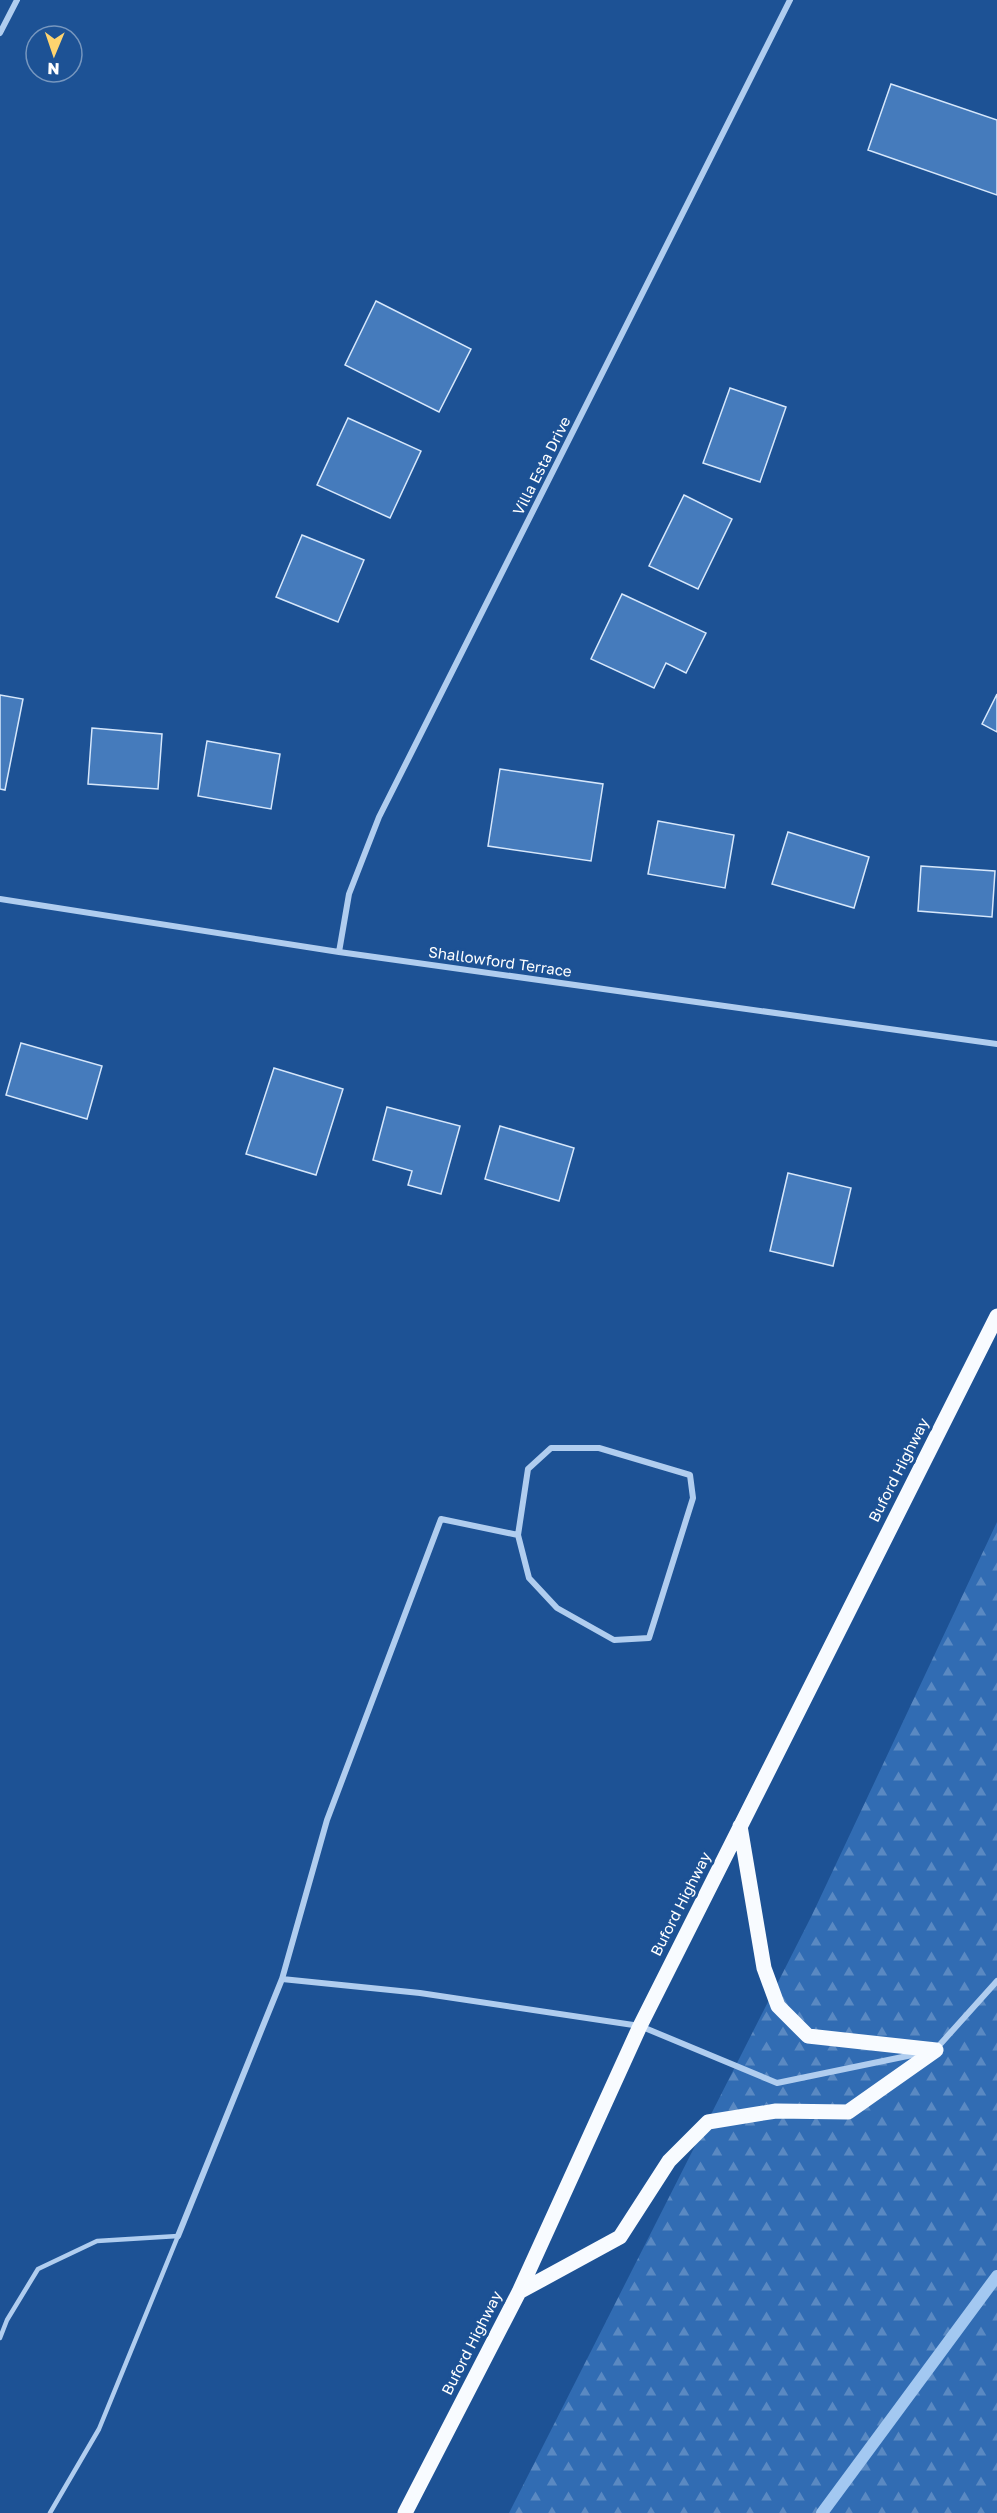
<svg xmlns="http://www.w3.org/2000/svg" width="997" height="2513" viewBox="0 0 997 2513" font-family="'Golos Text',sans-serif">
<defs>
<pattern id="forest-firs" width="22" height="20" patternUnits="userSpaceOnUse" patternTransform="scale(1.5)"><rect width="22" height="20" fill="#316cb3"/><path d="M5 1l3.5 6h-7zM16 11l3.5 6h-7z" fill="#5a89c2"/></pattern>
</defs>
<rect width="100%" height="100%" fill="#1d5295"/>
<!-- forest -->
<path fill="url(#forest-firs)" d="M 997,1522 L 997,2513 L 509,2513 L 812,1915 Z"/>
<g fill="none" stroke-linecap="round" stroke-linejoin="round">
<!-- stream -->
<path stroke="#a3c8f1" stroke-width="12" d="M 822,2513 L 997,2276"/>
</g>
<!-- building -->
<path fill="#457bbc" stroke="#d6e7fb" stroke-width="1.5" d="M 891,84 L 997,120 L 997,195 L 868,150 Z
M 376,301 L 471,349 L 439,412 L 345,365 Z
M 730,388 L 786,407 L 760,482 L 703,463 Z
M 348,418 L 421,451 L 390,518 L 317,485 Z
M 684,495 L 732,519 L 698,589 L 649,566 Z
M 302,535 L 364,560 L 338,622 L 276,597 Z
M 622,594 L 706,633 L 686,673 L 666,663 L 654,688 L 591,659 Z
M 997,694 L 997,732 L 982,724 Z
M 0,695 L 23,699 L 5,790 L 0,789 Z
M 92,728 L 162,734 L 158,789 L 88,784 Z
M 207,741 L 280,754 L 271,809 L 198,796 Z
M 500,769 L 603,784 L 591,861 L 488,846 Z
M 658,821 L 734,835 L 725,888 L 648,874 Z
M 788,832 L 869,857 L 854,908 L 772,884 Z
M 921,866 L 995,871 L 992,917 L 918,911 Z
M 21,1043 L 102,1066 L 87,1119 L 6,1095 Z
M 274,1068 L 343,1089 L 316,1175 L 246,1154 Z
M 387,1107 L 460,1126 L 441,1194 L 408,1185 L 412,1171 L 373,1160 Z
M 500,1126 L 574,1148 L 559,1201 L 485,1179 Z
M 788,1173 L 851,1188 L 833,1266 L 770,1251 Z"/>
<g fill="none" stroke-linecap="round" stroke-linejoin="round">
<!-- service -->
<path stroke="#b0cdef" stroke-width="4.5" d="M 0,2338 L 7,2320 L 38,2269 L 97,2241 L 178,2236 L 99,2429 L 50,2513"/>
<!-- minor -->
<path stroke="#b0cdef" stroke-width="6" d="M 0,33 L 17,0
M 0,899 L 339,952 L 997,1044
M 339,952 L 349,894 L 379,817 L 790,0
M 282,1979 L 327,1820 L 441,1519 L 518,1535 L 529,1578 L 557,1608 L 614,1640 L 649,1638 L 693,1498 L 690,1475 L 599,1448 L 551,1448 L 528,1469 L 518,1535
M 935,2050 L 997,1981
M 178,2236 L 282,1979 L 420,1993 L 640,2026 L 777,2083 L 917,2054"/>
<!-- primary -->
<path stroke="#f8fbff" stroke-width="15" d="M 740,1826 L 764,1968 L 778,2006 L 808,2036 L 936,2050
M 519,2292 L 620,2237 L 669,2161 L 708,2122 L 776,2111 L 848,2112 L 936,2050
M 405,2513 L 519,2292 L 640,2026 L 997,1316"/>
</g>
<g text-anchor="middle" stroke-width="6" stroke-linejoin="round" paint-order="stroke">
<!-- street labels -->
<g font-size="15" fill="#fff" stroke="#1d5295">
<text transform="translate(542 466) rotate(-63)" y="5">Villa Esta Drive</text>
<text transform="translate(500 962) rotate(8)" y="5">Shallowford Terrace</text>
<text transform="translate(899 1470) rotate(-63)" y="5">Buford Highway</text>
<text transform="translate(681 1904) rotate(-63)" y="5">Buford Highway</text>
<text transform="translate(472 2343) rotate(-63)" y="5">Buford Highway</text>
</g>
</g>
<!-- north arrow -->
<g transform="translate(54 54) rotate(182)"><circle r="28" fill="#1d5295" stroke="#7797bf" stroke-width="1.5"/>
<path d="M0-4.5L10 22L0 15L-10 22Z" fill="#fed46f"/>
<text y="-9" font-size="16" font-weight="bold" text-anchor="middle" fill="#ffffff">N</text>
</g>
</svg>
